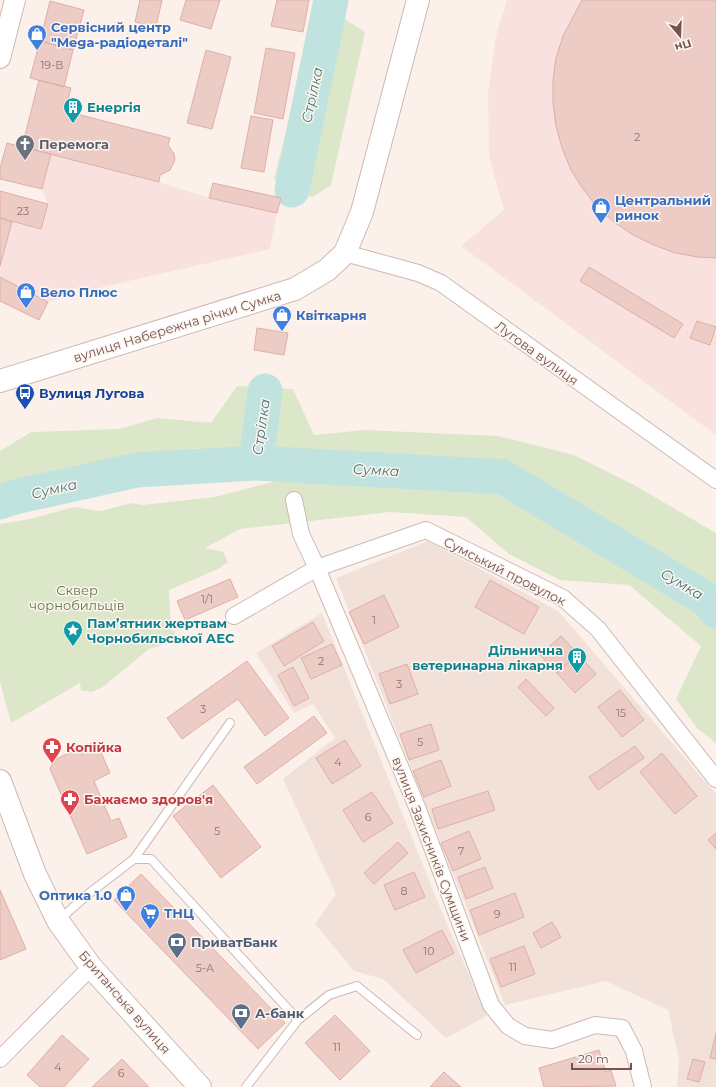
<svg xmlns="http://www.w3.org/2000/svg" width="716" height="1087" viewBox="0 0 716 1087" font-family="Montserrat,sans-serif">
<rect width="100%" height="100%" fill="#fbf1ea"/>
<!-- residential -->
<path fill="#f1e1d9" d="M 428,541 L 558,611 L 716,794 L 716,1087 L 677,1087 L 679,1060 L 668,1010 L 606,981 L 505,1005 L 336,578 Z
M 322,613 L 445,920 L 487,1016 L 446,1038 L 383,979 L 354,971 L 315,924 L 336,894 L 283,779 L 335,738 L 313,704 L 294,713 L 256,653 Z"/>
<!-- commercial -->
<path fill="#f9e1df" d="M 507,0 L 716,0 L 716,435 L 461,246 L 504,210 L 489,157 L 488,92 L 496,36 Z
M 51,154 L 159,182 L 209,198 L 277,213 L 270,249 L 81,292 L 76,288 L 65,291 L 65,297 L 48,302 L 0,277 L 0,266 L 12,222 L 41,229 L 48,204 L 42,189 Z"/>
<!-- green -->
<path fill="#dce7ca" d="M 318,2 L 365,32 L 331,185 L 313,197 L 283,191 L 274,179 Z
M 237,386 L 293,389 L 314,435 L 365,430 L 498,436 L 574,455 L 634,485 L 716,533 L 716,743 L 697,728 L 676,699 L 701,646 L 629,585 L 560,580 L 509,554 L 466,517 L 390,512 L 240,529 L 205,548 L 223,552 L 228,562 L 218,569 L 169,590 L 171,630 L 175,631 L 172,642 L 149,649 L 103,687 L 92,692 L 81,690 L 80,683 L 11,723 L 0,682 L 0,524 L 30,519 L 74,507 L 100,511 L 132,503 L 142,505 L 215,497 L 288,478 L 244,465 L 221,468 L 198,448 L 138,465 L 108,462 L 15,499 L 0,497 L 0,451 L 31,432 L 119,429 L 157,418 L 211,423 Z"/>
<g fill="none" stroke-linecap="round" stroke-linejoin="round">
<!-- river -->
<path stroke="#c0e3e0" stroke-width="35" d="M 292,190 L 331,0
M 256,463 L 265,391
M 0,502 L 15,497 L 137,470 L 256,463 L 503,477 L 708,600 L 716,611"/>
</g>
<!-- building -->
<path fill="#edccc5" stroke="#deafa7" d="M 140,0 L 162,0 L 156,27 L 135,22 Z
M 186,0 L 220,0 L 211,29 L 180,20 Z
M 277,0 L 309,0 L 303,32 L 271,26 Z
M 582,0 L 716,0 L 716,258 L 698,257 L 675,253 L 654,245 L 633,235 L 614,222 L 597,207 L 583,189 L 571,170 L 562,148 L 556,126 L 553,103 L 553,80 L 556,58 L 563,36 Z
M 50,1 L 84,10 L 73,50 L 40,41 Z
M 40,41 L 73,50 L 64,87 L 30,78 Z
M 266,48 L 295,53 L 283,119 L 254,113 Z
M 206,50 L 231,57 L 212,129 L 187,123 Z
M 39,80 L 71,88 L 65,111 L 170,138 L 168,145 L 174,154 L 175,160 L 170,170 L 160,175 L 159,182 L 22,147 Z
M 251,116 L 273,120 L 264,172 L 241,168 Z
M 7,143 L 51,154 L 42,189 L 0,179 L 0,168 Z
M 213,183 L 281,198 L 277,213 L 209,198 Z
M 0,191 L 48,204 L 41,229 L 0,218 Z
M 0,218 L 12,222 L 0,266 Z
M 589,267 L 683,324 L 674,338 L 580,281 Z
M 0,277 L 48,302 L 39,320 L 0,301 Z
M 697,321 L 716,327 L 710,345 L 690,338 Z
M 257,328 L 288,333 L 284,355 L 254,350 Z
M 230,579 L 238,597 L 185,620 L 177,601 Z
M 490,580 L 539,607 L 524,634 L 475,607 Z
M 384,595 L 399,627 L 364,644 L 349,612 Z
M 313,622 L 324,641 L 284,666 L 272,646 Z
M 561,636 L 578,654 L 557,673 L 540,655 Z
M 332,644 L 342,665 L 311,679 L 301,658 Z
M 578,654 L 596,674 L 575,693 L 557,673 Z
M 247,661 L 289,718 L 265,736 L 238,699 L 182,739 L 167,718 Z
M 407,664 L 418,694 L 390,704 L 379,674 Z
M 293,667 L 309,698 L 294,706 L 278,675 Z
M 526,679 L 554,708 L 546,716 L 518,687 Z
M 620,690 L 644,720 L 622,737 L 598,707 Z
M 314,716 L 327,733 L 257,784 L 244,767 Z
M 431,724 L 439,750 L 409,760 L 400,734 Z
M 345,740 L 361,766 L 332,784 L 316,758 Z
M 96,741 L 110,773 L 94,781 L 111,821 L 119,818 L 127,837 L 87,854 L 50,769 L 54,760 Z
M 635,746 L 644,758 L 598,790 L 589,777 Z
M 662,753 L 697,796 L 675,814 L 640,772 Z
M 441,760 L 451,786 L 424,797 L 413,771 Z
M 213,785 L 261,847 L 221,878 L 173,816 Z
M 488,791 L 495,810 L 438,829 L 432,809 Z
M 372,792 L 393,823 L 363,842 L 343,810 Z
M 469,831 L 481,859 L 453,871 L 441,843 Z
M 716,833 L 716,849 L 708,840 Z
M 398,842 L 408,853 L 374,884 L 364,873 Z
M 485,867 L 493,888 L 466,899 L 458,877 Z
M 414,872 L 425,897 L 395,910 L 384,885 Z
M 141,874 L 285,1023 L 258,1049 L 114,900 Z
M 0,890 L 26,949 L 0,960 Z
M 515,893 L 524,917 L 479,935 L 470,910 Z
M 552,922 L 561,937 L 541,948 L 533,933 Z
M 442,930 L 454,953 L 416,973 L 403,950 Z
M 524,946 L 535,974 L 501,987 L 490,959 Z
M 335,1015 L 370,1051 L 340,1080 L 305,1043 Z
M 716,1033 L 716,1059 L 710,1058 Z
M 62,1035 L 89,1059 L 64,1087 L 40,1087 L 27,1075 Z
M 599,1050 L 606,1072 L 611,1070 L 616,1086 L 544,1087 L 539,1068 Z
M 122,1059 L 149,1087 L 92,1087 Z
M 693,1059 L 705,1062 L 699,1082 L 687,1079 Z
M 444,1072 L 461,1087 L 430,1087 Z"/>
<g fill="none" stroke-linecap="round" stroke-linejoin="round">
<defs>
<path id="service" d="M 134,859 L 230,723
M 59,920 L 87,895 L 134,859 L 151,859 L 298,1020 L 246,1087
M 298,1020 L 329,995 L 357,986 L 417,1035"/>
<path id="minor" d="M 345,253 L 418,273 L 441,283 L 716,480
M 294,500 L 301,534 L 317,568 L 417,807 L 491,1005 L 508,1026 L 525,1036 L 552,1040 L 595,1025 L 622,1028 L 634,1051 L 643,1087
M 234,616 L 317,568 L 426,530 L 563,598 L 598,629 L 716,779
M 0,1059 L 91,967"/>
<path id="tertiary" d="M 0,58 L 15,0"/>
<path id="secondary" d="M 0,381 L 295,289 L 327,270 L 345,253 L 362,212 L 418,0
M 0,781 L 35,874 L 58,921 L 91,967 L 200,1087"/>
</defs>
<!-- service casing -->
<use href="#service" stroke="#ceb9b4" stroke-width="10"/>
<!-- minor casing -->
<use href="#minor" stroke="#ceb9b4" stroke-width="18"/>
<!-- tertiary casing -->
<use href="#tertiary" stroke="#ceb9b4" stroke-width="22"/>
<!-- secondary casing -->
<use href="#secondary" stroke="#d0b8b2" stroke-width="24"/>
<!-- service -->
<use href="#service" stroke="#fff" stroke-width="8"/>
<!-- minor -->
<use href="#minor" stroke="#fff" stroke-width="16"/>
<!-- tertiary -->
<use href="#tertiary" stroke="#fff" stroke-width="20"/>
<!-- secondary -->
<use href="#secondary" stroke="#fff" stroke-width="22"/>
</g>
<!-- icons -->
<defs>
<symbol id="shop-pin" viewBox="-11 -11 22 30"><path d="M0 17L-7.5 6A9.5 9.5 0 1 1 7.5 6Z" fill="#3f7fe0" stroke="#fdf5f0"/><path d="M-5-2.5h2.3a2.7 3.5 0 0 1 5.4 0H5L5.5 6h-11ZM-1.5-2.5h3a1.5 2.3 0 0 0-3 0Z" fill="#fff"/></symbol>
<symbol id="building-pin" viewBox="-11 -11 22 30"><path d="M0 17L-7.5 6A9.5 9.5 0 1 1 7.5 6Z" fill="#0f9aa8" stroke="#fdf5f0"/><path d="M-4-6H4V6H1V3H-1V6H-4ZM-2.5-4.3h1.7v1.8h-1.7ZM.8-4.3h1.7v1.8H.8ZM-2.5-1h1.7V.8h-1.7ZM.8-1h1.7V.8H.8Z" fill="#fff"/></symbol>
<symbol id="church-pin" viewBox="-11 -11 22 30"><path d="M0 17L-7.5 6A9.5 9.5 0 1 1 7.5 6Z" fill="#6b7280" stroke="#fdf5f0"/><path d="M-1.2-6h2.4v3.5h3.3v2.4h-3.3V6h-2.4V-.1h-3.3v-2.4h3.3Z" fill="#fff"/></symbol>
<symbol id="bus-pin" viewBox="-11 -11 22 30"><path d="M0 17L-7.5 6A9.5 9.5 0 1 1 7.5 6Z" fill="#1a4fb4" stroke="#fdf5f0"/><path d="M-5-6H5V4H4V6H2V4H-2V6H-4V4H-5ZM-3.5-4V0h7V-4ZM-3.5 1.2v1.5H-2V1.2ZM2 1.2v1.5H3.5V1.2Z" fill="#fff"/></symbol>
<symbol id="sight-pin" viewBox="-11 -11 22 30"><path d="M0 17L-7.5 6A9.5 9.5 0 1 1 7.5 6Z" fill="#0f9aa8" stroke="#fdf5f0"/><path d="M0-6L1.8-2.2L6-1.7L2.9 1.2L3.7 5.4L0 3.3L-3.7 5.4L-2.9 1.2L-6-1.7L-1.8-2.2Z" fill="#fff"/></symbol>
<symbol id="pharmacy-pin" viewBox="-11 -11 22 30"><path d="M0 17L-7.5 6A9.5 9.5 0 1 1 7.5 6Z" fill="#e0444e" stroke="#fdf5f0"/><path d="M-2-6h4v4h4v4h-4v4h-4v-4h-4v-4h4Z" fill="#fff"/></symbol>
<symbol id="supermarket-pin" viewBox="-11 -11 22 30"><path d="M0 17L-7.5 6A9.5 9.5 0 1 1 7.5 6Z" fill="#3f7fe0" stroke="#fdf5f0"/><path d="M-6-5.5h2.5l.6 2H6L4.5 2H-2.5L-4.4-4H-6ZM-1.5 3.2a1.3 1.3 0 1 0 .1 0ZM3 3.2a1.3 1.3 0 1 0 .1 0Z" fill="#fff"/></symbol>
<symbol id="bank-pin" viewBox="-11 -11 22 30"><path d="M0 17L-7.5 6A9.5 9.5 0 1 1 7.5 6Z" fill="#5c6f8a" stroke="#fdf5f0"/><path d="M-6-4H6V4H-6ZM0-2.3a2.3 2.3 0 1 0 0 4.6a2.3 2.3 0 1 0 0-4.6Z" fill="#fff"/></symbol>
</defs>
<g fill-rule="evenodd">
<use href="#shop-pin" x="26" y="23" width="22" height="30"/>
<use href="#building-pin" x="62" y="96" width="22" height="30"/>
<use href="#church-pin" x="14" y="133" width="22" height="30"/>
<use href="#shop-pin" x="590" y="196" width="22" height="30"/>
<use href="#shop-pin" x="15" y="281" width="22" height="30"/>
<use href="#shop-pin" x="271" y="304" width="22" height="30"/>
<use href="#bus-pin" x="14" y="382" width="22" height="30"/>
<use href="#sight-pin" x="62" y="619" width="22" height="30"/>
<use href="#building-pin" x="566" y="646" width="22" height="30"/>
<use href="#pharmacy-pin" x="41" y="736" width="22" height="30"/>
<use href="#pharmacy-pin" x="59" y="788" width="22" height="30"/>
<use href="#shop-pin" x="115" y="884" width="22" height="30"/>
<use href="#supermarket-pin" x="139" y="902" width="22" height="30"/>
<use href="#bank-pin" x="166" y="931" width="22" height="30"/>
<use href="#bank-pin" x="230" y="1002" width="22" height="30"/>
</g>
<g text-anchor="middle" stroke-width="3" stroke-linejoin="round" paint-order="stroke">
<!-- number labels -->
<g font-size="11" fill="#92726d">
<text x="52" y="69">19-В</text>
<text x="637" y="141">2</text>
<text x="23" y="215">23</text>
<text x="207" y="603">1/1</text>
<text x="374" y="624">1</text>
<text x="321" y="665">2</text>
<text x="399" y="688">3</text>
<text x="203" y="713">3</text>
<text x="621" y="717">15</text>
<text x="420" y="746">5</text>
<text x="338" y="766">4</text>
<text x="368" y="821">6</text>
<text x="217" y="835">5</text>
<text x="461" y="855">7</text>
<text x="404" y="895">8</text>
<text x="497" y="918">9</text>
<text x="429" y="955">10</text>
<text x="513" y="971">11</text>
<text x="205" y="972">5-А</text>
<text x="337" y="1051">11</text>
<text x="58" y="1071">4</text>
<text x="121" y="1077">6</text>
</g>
<!-- shop labels -->
<g font-size="13" font-weight="bold" fill="#366cbe" stroke="#fdf5f0" text-anchor="start">
<text x="51" y="32">Сервісний центр<tspan x="51" dy="15">"Mega-радіодеталі"</tspan></text>
<text x="615" y="205">Центральний<tspan x="615" dy="15">ринок</tspan></text>
<text x="40" y="297">Вело Плюс</text>
<text x="296" y="320">Квіткарня</text>
<text x="112" y="900" text-anchor="end">Оптика 1.0</text>
<text x="164" y="918">ТНЦ</text>
</g>
<!-- culture labels -->
<g font-size="13" font-weight="bold" fill="#0d838f" stroke="#fdf5f0" text-anchor="start">
<text x="87" y="112">Енергія</text>
<text x="87" y="628">Пам’ятник жертвам<tspan x="87" dy="15">Чорнобильської АЕС</tspan></text>
<text x="563" y="655" text-anchor="end">Дільнична<tspan x="563" dy="15">ветеринарна лікарня</tspan></text>
</g>
<!-- worship labels -->
<g font-size="13" font-weight="bold" fill="#5b616d" stroke="#fdf5f0" text-anchor="start">
<text x="39" y="149">Перемога</text>
</g>
<!-- street labels -->
<g font-size="13" fill="#735450" stroke="#fdf5f0">
<text transform="translate(177 326) rotate(-17)" y="5">вулиця Набережна річки Сумка</text>
<text transform="translate(537 353) rotate(36)" y="5">Лугова вулиця</text>
<text transform="translate(505 571) rotate(27)" y="5">Сумський провулок</text>
<text transform="translate(432 849) rotate(69)" y="5">вулиця Захисників Сумщини</text>
<text transform="translate(125 1002) rotate(49)" y="5">Британська вулиця</text>
</g>
<!-- transit labels -->
<g font-size="13" font-weight="bold" fill="#164399" stroke="#fdf5f0" text-anchor="start">
<text x="39" y="398">Вулиця Лугова</text>
</g>
<!-- park labels -->
<g font-size="13" fill="#617849" stroke="#fdf5f0">
<text x="77" y="595">Сквер<tspan x="77" dy="15">чорнобильців</tspan></text>
</g>
<!-- health labels -->
<g font-size="13" font-weight="bold" fill="#be3a42" stroke="#fdf5f0" text-anchor="start">
<text x="66" y="752">Копійка</text>
<text x="84" y="804">Бажаємо здоров'я</text>
</g>
<!-- service labels -->
<g font-size="13" font-weight="bold" fill="#4e5e75" stroke="#fdf5f0" text-anchor="start">
<text x="191" y="947">ПриватБанк</text>
<text x="255" y="1018">А-банк</text>
</g>
<!-- water labels -->
<g font-size="14" font-style="italic" fill="#457673" stroke="#fdf5f0">
<text transform="translate(312 95) rotate(-78)" y="5">Стрілка</text>
<text transform="translate(261 427) rotate(-82)" y="5">Стрілка</text>
<text transform="translate(376 470) rotate(3)" y="5">Сумка</text>
<text transform="translate(54 489) rotate(-13)" y="5">Сумка</text>
<text transform="translate(682 584) rotate(31)" y="5">Сумка</text>
</g>
</g>
<!-- north arrow -->
<g transform="translate(680 36) rotate(161)" stroke="#fdf5f0" stroke-width="3" paint-order="stroke">
<path d="M0-3L7 15L0 10L-7 15Z" fill="#735450"/>
<text y="-6" font-size="11" font-weight="bold" text-anchor="middle" fill="#735450">Пн</text>
</g>
<!-- scale -->
<path d="M572 1063v6h59v-6" fill="none" stroke="#735450" stroke-width="2"/>
<text x="578" y="1063" font-size="12" fill="#735450" stroke="#fdf5f0" stroke-width="3" paint-order="stroke">20 m</text>
</svg>
